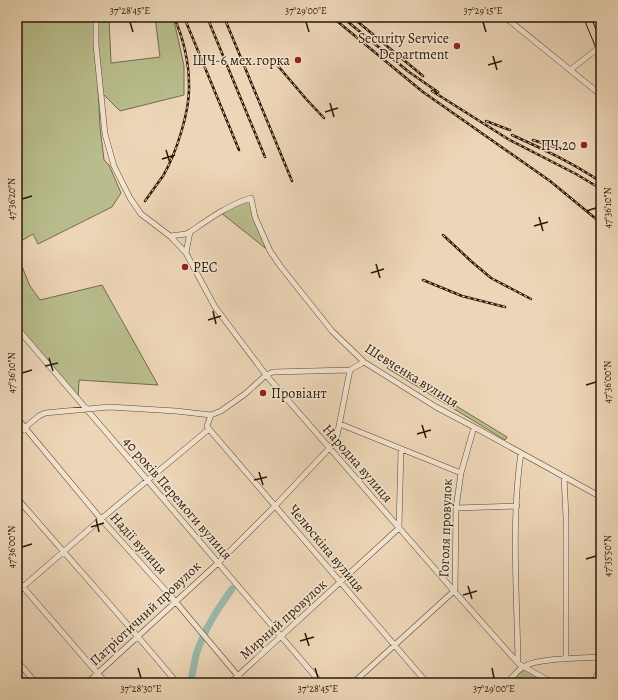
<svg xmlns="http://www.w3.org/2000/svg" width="618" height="700" viewBox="0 0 618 700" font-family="Alegreya,serif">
<rect width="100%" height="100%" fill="#edd6b7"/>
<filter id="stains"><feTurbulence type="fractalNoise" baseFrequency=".005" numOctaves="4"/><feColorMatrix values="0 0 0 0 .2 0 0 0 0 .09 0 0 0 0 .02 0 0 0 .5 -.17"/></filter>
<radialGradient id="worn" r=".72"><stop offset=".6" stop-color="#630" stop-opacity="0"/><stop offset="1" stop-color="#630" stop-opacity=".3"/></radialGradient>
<!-- green -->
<path fill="#b9bd8d" stroke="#726c4b" d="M 17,17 L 109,17 L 111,63 L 160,57 L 155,17 L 172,17 L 175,25 L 184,66 L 184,95 L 120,111 L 98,89 L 100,127 L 104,160 L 109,165 L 121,193 L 112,207 L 38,244 L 33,234 L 21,241 L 19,259 L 30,286 L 40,300 L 102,285 L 158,385 L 79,380 L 78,401 L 17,328 Z
M 251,198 L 269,251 L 220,212 Z
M 389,365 L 507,437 L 505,440 L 387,368 Z
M 523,667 L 553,683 L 507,683 Z"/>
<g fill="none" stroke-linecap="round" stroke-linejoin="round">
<!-- river -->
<path stroke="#9ab9ac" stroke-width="7" d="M 190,683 C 193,674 194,664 196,655 C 204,630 216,611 232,589"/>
<defs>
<path id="minor" d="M 96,17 L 96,45 L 105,134 L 114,166 L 130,198 L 141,214 L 170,236 L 186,253 L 215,307 L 266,375 L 454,591 L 519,664 L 553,683
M 505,17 L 601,95
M 570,70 L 601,46
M 170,236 L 186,234 L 190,232
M 186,253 L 190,232 C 209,219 228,205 251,198 L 255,217 L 270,251 L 281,267 L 332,331 L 364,362 L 436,407 L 474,427 L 601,497
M 17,328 L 321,683
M 17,418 L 101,519 L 175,601 L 244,683
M 340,424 L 461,473 L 456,508 L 455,593
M 209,429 L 427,683
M 17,434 L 39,416 L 45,413 L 109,407 L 176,411 L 211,415 L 221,411 L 245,394 L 266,375 L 273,372 L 350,370 L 364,362
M 461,473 L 474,427
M 564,477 L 566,517 L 566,659
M 17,498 C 70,560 125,620 177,683
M 456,508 L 517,506
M 17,580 L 106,683
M 17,592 L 101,519 L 209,429 L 207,426 L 211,415
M 17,661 L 36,683
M 518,663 C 517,595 511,520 521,453
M 87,683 L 218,563 L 275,506 L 336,441 L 350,370
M 230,683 L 399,528 L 401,449
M 353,683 L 454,591
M 507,683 C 512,678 518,669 525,666 C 540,658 582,658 601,657
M 593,683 L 601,668"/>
<path id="major" d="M 587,17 L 601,51"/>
</defs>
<!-- minor casing -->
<use href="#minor" stroke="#5b4934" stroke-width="6"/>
<!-- major casing -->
<use href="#major" stroke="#2a1a09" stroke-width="8"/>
<!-- minor -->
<use href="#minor" stroke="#f3e4d0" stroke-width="5"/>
<!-- major -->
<use href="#major" stroke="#edd6b7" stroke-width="6"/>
<defs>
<path id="rail" d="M 184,17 L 239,150
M 207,17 L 265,157
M 224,17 L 292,181
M 332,17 L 423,92 L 550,181 L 601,223
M 342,17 L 409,72 L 438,92
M 352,17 L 423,76
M 278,66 L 307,100 L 324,118
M 432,91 L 508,139 L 576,174 L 601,189
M 486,121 L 510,130
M 512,135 C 543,149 573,163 601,182
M 533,140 L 561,149
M 145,201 C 151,193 157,184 163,176 C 176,154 190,111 189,85 C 189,63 183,38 174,17
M 443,235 L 472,262 L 491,278 L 531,299
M 423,280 L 462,296 L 505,307"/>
</defs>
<!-- rail casing -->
<use href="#rail" stroke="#2a1a09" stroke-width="2.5"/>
<!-- rail -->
<use href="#rail" stroke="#f3e4d0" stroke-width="1" stroke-dasharray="3" stroke-linecap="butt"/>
</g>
<!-- ticks -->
<path fill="none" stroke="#2a1a09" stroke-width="1.5" d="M 130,22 L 133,32M 306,22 L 309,32M 483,22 L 486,32M 493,56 L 497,70M 488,65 L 502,61M 330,103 L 334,117M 325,112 L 338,108M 166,150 L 170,163M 162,159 L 175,155M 22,199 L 32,196M 586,211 L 596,208M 539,217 L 543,231M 534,226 L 548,222M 376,264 L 380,278M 371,273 L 384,269M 213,311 L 216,324M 208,320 L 221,316M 49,358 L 53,371M 45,366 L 58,363M 22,373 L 32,370M 586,385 L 596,382M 422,425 L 426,438M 417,434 L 431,430M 259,472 L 263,485M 254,480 L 267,477M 96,519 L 99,532M 91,527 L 104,523M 22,547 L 32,544M 586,559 L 596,556M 468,586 L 472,599M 463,595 L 477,591M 305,633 L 309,646M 300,641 L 314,637M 138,668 L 141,678M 315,668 L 318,678M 492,668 L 494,678"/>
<!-- markers -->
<g fill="#8f2418" stroke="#f3e4d0" stroke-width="1.5">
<circle cx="457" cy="46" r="4"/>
<circle cx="298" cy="60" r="4"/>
<circle cx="584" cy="145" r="4"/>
<circle cx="185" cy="267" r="4"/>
<circle cx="263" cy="393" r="4"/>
</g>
<g text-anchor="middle" stroke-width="3" stroke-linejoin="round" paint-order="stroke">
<!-- poi labels -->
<g font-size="14" fill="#2a1a09" stroke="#f3e4d0" text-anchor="end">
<text x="449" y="43">Security Service<tspan x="449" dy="16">Department</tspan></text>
<text x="290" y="65">ШЧ-6 мех.горка</text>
<text x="576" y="150">ПЧ 20</text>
<text x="193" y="272" text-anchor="start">РЕС</text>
<text x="271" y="398" text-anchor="start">Провіант</text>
</g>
<!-- street labels -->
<g font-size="14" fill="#2a1a09" stroke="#f3e4d0">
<text transform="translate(412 375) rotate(32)" y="5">Шевченка вулиця</text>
<text transform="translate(358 463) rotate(49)" y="5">Народна вулиця</text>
<text transform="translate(178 498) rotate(49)" y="5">40 років Перемоги вулиця</text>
<text transform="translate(445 528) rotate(-88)" y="5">Гоголя провулок</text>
<text transform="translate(139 543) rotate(48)" y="5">Надії вулиця</text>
<text transform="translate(327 548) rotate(50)" y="5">Челюскіна вулиця</text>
<text transform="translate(145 613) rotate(-43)" y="5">Патріотичний провулок</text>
<text transform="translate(283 619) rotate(-42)" y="5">Мирний провулок</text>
</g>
</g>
<!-- margin -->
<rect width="618" height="700" fill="none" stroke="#edd6b7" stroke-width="44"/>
<rect x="22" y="22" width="574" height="656" fill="none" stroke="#2a1a09" stroke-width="1.5"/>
<g font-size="10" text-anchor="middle" fill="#2a1a09">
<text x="130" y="14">37°28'45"E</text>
<text x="306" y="14">37°29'00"E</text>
<text x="483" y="14">37°29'15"E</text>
<text transform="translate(11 199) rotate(-90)" y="4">47°36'20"N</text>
<text transform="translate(607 208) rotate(-90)" y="4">47°36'10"N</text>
<text transform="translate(11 373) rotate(-90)" y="4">47°36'10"N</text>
<text transform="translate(607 382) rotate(-90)" y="4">47°36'00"N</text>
<text transform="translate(11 547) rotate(-90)" y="4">47°36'00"N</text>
<text transform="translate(607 556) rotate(-90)" y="4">47°35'50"N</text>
<text x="141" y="692">37°28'30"E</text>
<text x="318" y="692">37°28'45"E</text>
<text x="494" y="692">37°29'00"E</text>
</g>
<rect width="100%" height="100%" filter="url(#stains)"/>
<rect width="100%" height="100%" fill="url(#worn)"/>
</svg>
